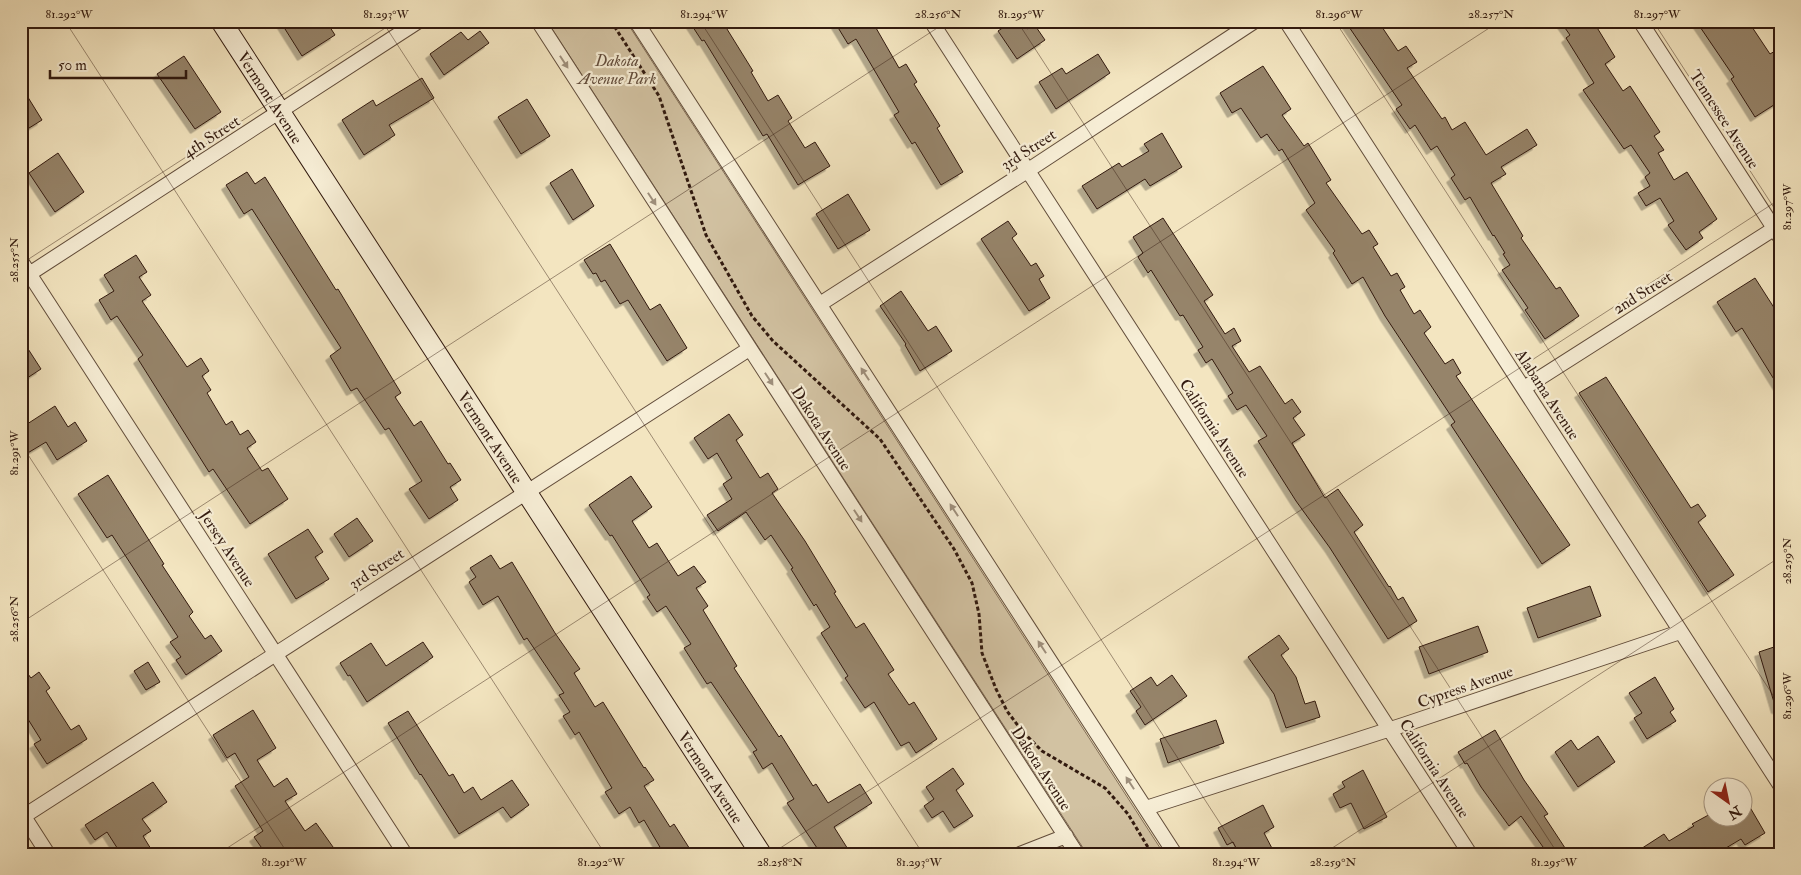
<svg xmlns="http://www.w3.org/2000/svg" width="1801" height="875" viewBox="0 0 1801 875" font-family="'IM FELL Double Pica',serif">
<defs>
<filter id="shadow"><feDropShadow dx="-4.5" dy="4.5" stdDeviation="0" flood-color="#0004"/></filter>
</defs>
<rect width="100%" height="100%" fill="#f3e5c0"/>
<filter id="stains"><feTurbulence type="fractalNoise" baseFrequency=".004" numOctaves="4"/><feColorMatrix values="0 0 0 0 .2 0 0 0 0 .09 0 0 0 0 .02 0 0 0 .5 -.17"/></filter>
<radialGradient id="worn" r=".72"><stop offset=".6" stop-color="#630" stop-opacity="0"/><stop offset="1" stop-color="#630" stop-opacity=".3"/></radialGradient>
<!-- green -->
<path fill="#d2c2a2" stroke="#826e58" d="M 547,21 L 626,21 L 1164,854 L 1087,854 Z"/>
<!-- building -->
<path fill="#96846b" stroke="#321a0f" filter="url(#shadow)" d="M 280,21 L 326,21 L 335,35 L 302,56 Z
M 689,21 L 722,21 L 753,71 L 751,72 L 768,101 L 778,95 L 792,118 L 788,121 L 805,148 L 815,142 L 830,166 L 798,185 L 767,134 L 763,136 L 704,40 L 702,41 Z
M 834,21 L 872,21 L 899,68 L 906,64 L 917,82 L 914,84 L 940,126 L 937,128 L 963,172 L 941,185 L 915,142 L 912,144 L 894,115 L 899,112 L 856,39 L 848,44 Z
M 1013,21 L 1022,21 L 1027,29 L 1034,24 L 1045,40 L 1017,59 L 998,31 Z
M 1345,21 L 1378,21 L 1398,51 L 1406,46 L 1417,62 L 1407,68 L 1442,119 L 1445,117 L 1452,130 L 1465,122 L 1486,155 L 1527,129 L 1537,145 L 1501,167 L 1506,174 L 1491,183 L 1523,236 L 1521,238 L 1556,289 L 1560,287 L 1579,316 L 1545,339 L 1525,310 L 1528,308 L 1502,270 L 1510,265 L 1503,254 L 1505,253 L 1494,235 L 1493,236 L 1470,197 L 1465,200 L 1451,178 L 1455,175 L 1437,146 L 1431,150 L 1415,125 L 1410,129 L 1396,109 L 1402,105 Z
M 1560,21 L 1593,21 L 1615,57 L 1605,64 L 1623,91 L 1630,86 L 1660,132 L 1654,136 L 1664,150 L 1658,153 L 1674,180 L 1687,172 L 1717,219 L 1699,232 L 1703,238 L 1686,250 L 1668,225 L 1674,221 L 1660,198 L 1646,206 L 1638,193 L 1650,186 L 1645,177 L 1650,173 L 1631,145 L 1624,149 L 1583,90 L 1594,83 L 1566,38 L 1570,35 Z
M 1696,21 L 1748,21 L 1770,54 L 1780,48 L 1780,101 L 1755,117 L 1731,79 L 1734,77 Z
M 480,31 L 489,43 L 444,75 L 430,54 L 461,32 L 468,40 Z
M 1098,54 L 1110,73 L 1056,109 L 1039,82 L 1062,68 L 1066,74 Z
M 184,56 L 221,112 L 195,129 L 157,74 Z
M 1263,66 L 1291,109 L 1282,115 L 1304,146 L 1308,143 L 1331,180 L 1326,183 L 1362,234 L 1369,230 L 1378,244 L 1373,247 L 1391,276 L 1397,273 L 1405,287 L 1400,290 L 1414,314 L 1420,310 L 1431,327 L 1424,333 L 1445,364 L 1453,359 L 1461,373 L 1456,376 L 1570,545 L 1542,564 L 1451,425 L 1455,422 L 1385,316 L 1363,277 L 1352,284 L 1333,253 L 1335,251 L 1306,210 L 1315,203 L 1282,149 L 1279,151 L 1267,134 L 1261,138 L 1241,108 L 1232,113 L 1220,93 Z
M 422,78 L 434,98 L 389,125 L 395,135 L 364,155 L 342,120 L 373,100 L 376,106 Z
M 21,86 L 42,120 L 21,133 Z
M 527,99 L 550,136 L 521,154 L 498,117 Z
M 1162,133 L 1182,167 L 1150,186 L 1145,179 L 1097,209 L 1082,186 L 1119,163 L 1122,167 L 1149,151 L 1144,144 Z
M 58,153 L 84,192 L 55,212 L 29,173 Z
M 572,169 L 594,206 L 573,220 L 550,183 Z
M 247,172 L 255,184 L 265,177 L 336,290 L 338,289 L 401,393 L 395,397 L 414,426 L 421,421 L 448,464 L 450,463 L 461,480 L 450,487 L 458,500 L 429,519 L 409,489 L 422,481 L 389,428 L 385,430 L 357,388 L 351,391 L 330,356 L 341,348 L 252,209 L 244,214 L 226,185 Z
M 848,194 L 870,230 L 838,249 L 816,214 Z
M 1163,218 L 1213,295 L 1204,301 L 1225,334 L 1234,328 L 1241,341 L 1232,346 L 1249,372 L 1260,366 L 1285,404 L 1292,399 L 1301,412 L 1293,418 L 1305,435 L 1292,443 L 1325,498 L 1338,489 L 1363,525 L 1354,532 L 1389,587 L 1390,586 L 1398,600 L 1403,597 L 1417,621 L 1388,639 L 1330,548 L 1296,501 L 1258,441 L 1267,436 L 1246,405 L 1237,410 L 1228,396 L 1233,393 L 1212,359 L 1206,363 L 1198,350 L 1203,347 L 1183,315 L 1180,316 L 1151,270 L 1148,273 L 1138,257 L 1143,253 L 1133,237 Z
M 1008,221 L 1017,234 L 1012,238 L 1031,266 L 1036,263 L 1044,276 L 1039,279 L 1050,298 L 1029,311 L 981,239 Z
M 610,244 L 650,310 L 660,304 L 687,348 L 667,361 L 628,300 L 620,304 L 605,280 L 601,282 L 596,273 L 593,274 L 584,260 Z
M 136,255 L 147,272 L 139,277 L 151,295 L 142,301 L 187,367 L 201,358 L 209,371 L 202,376 L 211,390 L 207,393 L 226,425 L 232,421 L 240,435 L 248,430 L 256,442 L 247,448 L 262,471 L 268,468 L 288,499 L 250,524 L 213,469 L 209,472 L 138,359 L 143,355 L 117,316 L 111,320 L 99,300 L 114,291 L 104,275 Z
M 1755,278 L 1780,317 L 1780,389 L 1742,328 L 1736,332 L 1717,302 Z
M 901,291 L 928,331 L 936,326 L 952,351 L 920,371 L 905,345 L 906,344 L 880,306 Z
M 21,338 L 41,369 L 21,382 Z
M 1606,377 L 1691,508 L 1698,504 L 1706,516 L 1698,522 L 1734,575 L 1708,592 L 1579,393 Z
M 55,406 L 68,427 L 75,422 L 87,441 L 57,460 L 46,442 L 21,457 L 21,428 Z
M 729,414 L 743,435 L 736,440 L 760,478 L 768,473 L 778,489 L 772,493 L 805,541 L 836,592 L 834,593 L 856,628 L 864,623 L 894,670 L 888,674 L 909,705 L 914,702 L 937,739 L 916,753 L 909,742 L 901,746 L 874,702 L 865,708 L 845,678 L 848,676 L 821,633 L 830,627 L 816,604 L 814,606 L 791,569 L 793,568 L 771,535 L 765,540 L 746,512 L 718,531 L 707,515 L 732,499 L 723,484 L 732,478 L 717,453 L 708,459 L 694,438 Z
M 108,475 L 164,564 L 162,565 L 193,612 L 189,616 L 205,639 L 211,635 L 222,651 L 186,675 L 176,660 L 181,657 L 170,642 L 178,637 L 112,535 L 107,538 L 78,494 Z
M 631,476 L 652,507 L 632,521 L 649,548 L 657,543 L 678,576 L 694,566 L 706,582 L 696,588 L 708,606 L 703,610 L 737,666 L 734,668 L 779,737 L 781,735 L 813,786 L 816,784 L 828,803 L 860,784 L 872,803 L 834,827 L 851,854 L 821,854 L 787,803 L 794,799 L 772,763 L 763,769 L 753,752 L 757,750 L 711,682 L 707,684 L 684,648 L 691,644 L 666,606 L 657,612 L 647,597 L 650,595 L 612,535 L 610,536 L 589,505 Z
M 357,518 L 373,541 L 349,557 L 334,534 Z
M 308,529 L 323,552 L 315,557 L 329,579 L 296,599 L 268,554 Z
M 491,555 L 500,569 L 512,562 L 555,633 L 580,669 L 574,673 L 595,707 L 603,702 L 644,768 L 645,767 L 654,780 L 644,786 L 670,827 L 674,824 L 693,854 L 664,854 L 644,820 L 639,823 L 630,807 L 619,814 L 605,792 L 612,788 L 579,732 L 575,735 L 563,716 L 570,712 L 559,695 L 564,693 L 527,638 L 524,640 L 498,596 L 483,605 L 469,582 L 476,577 L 470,568 Z
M 1590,586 L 1601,616 L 1538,638 L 1527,608 Z
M 1478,626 L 1488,652 L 1429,674 L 1419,647 Z
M 1279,635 L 1289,649 L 1281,655 L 1296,677 L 1305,704 L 1315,701 L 1320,717 L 1286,728 L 1274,694 L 1248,657 Z
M 423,642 L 433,657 L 367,702 L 350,675 L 348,676 L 340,663 L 371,643 L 386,666 Z
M 1780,645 L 1780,709 L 1776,709 L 1759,652 Z
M 148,662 L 160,682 L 146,690 L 134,671 Z
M 21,665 L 31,678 L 39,672 L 50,688 L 46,691 L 71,730 L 79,725 L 87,739 L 47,764 L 34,744 L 41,740 L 21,708 Z
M 1172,675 L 1187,696 L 1145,725 L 1136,711 L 1141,707 L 1130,691 L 1151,677 L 1157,686 Z
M 1655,677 L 1674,709 L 1670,712 L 1676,721 L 1647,739 L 1634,718 L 1642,713 L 1629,693 Z
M 253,710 L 276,748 L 257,760 L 274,787 L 287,778 L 297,794 L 285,801 L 305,831 L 316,823 L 338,854 L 266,854 L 254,837 L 263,831 L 235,786 L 249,777 L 235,753 L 227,758 L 213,735 Z
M 408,711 L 449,776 L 453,774 L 464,793 L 473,787 L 481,800 L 512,780 L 529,805 L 511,818 L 503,807 L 459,834 L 421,774 L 420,775 L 388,723 Z
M 1216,720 L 1224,743 L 1168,763 L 1160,739 Z
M 1495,730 L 1524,780 L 1548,814 L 1544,816 L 1569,854 L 1548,854 L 1521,816 L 1509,826 L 1481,787 L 1467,763 L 1465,764 L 1458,752 Z
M 1598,736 L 1615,762 L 1578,787 L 1555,752 L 1571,740 L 1578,750 Z
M 953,768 L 964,784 L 956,790 L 973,816 L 954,828 L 943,811 L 932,818 L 924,806 L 934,799 L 926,787 Z
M 1363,770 L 1387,817 L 1364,829 L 1351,803 L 1340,808 L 1333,794 L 1345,787 L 1342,782 Z
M 153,782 L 167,802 L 142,819 L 151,831 L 143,836 L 154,854 L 121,854 L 107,832 L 95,840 L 85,825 Z
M 1744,797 L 1765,833 L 1745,845 L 1741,839 L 1716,854 L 1633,854 L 1664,834 L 1669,841 L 1694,826 L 1692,824 L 1714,812 L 1714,818 L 1744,818 Z
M 1263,805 L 1274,827 L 1264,833 L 1275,854 L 1239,854 L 1233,842 L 1227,845 L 1218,828 Z"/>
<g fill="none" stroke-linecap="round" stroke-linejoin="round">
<defs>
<path id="street" d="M 538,21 L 1077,854
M 636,21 L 1175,854
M 931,21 L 1470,854
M 1286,21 L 1780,785
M 1640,21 L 1779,236
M 21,261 L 405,854
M 23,278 L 419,21
M 820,304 L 1027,171 L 1255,21
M 1524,388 L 1780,225
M 1146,808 L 1403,725 L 1680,632
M 21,812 L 48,854
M 21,818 L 749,349
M 1020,854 L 1066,836"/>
<g id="secondary">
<path id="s1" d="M 221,21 L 761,854"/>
</g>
</defs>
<!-- street casing -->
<use href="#street" stroke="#624d3b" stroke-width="16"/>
<!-- secondary casing -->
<use href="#secondary" stroke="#321a0f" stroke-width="22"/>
<!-- path -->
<path stroke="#321a0f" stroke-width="3" stroke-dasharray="4 2.5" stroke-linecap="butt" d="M 611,21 L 659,96 L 706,235 L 752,316 L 773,341 L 880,439 L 954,549 L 972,583 L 979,614 L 982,653 L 996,689 L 1007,711 L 1022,731 L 1042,751 L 1105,788 L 1128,814 L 1152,854"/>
<!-- street -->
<use href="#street" stroke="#f7eed6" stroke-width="14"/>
<!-- secondary -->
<use href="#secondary" stroke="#f7eed6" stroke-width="20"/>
</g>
<!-- one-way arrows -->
<defs><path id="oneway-solid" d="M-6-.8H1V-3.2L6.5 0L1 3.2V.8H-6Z" transform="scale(1.25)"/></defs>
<g fill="#9e8f7c">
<use href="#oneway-solid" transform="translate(564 62) rotate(57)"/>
<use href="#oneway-solid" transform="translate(652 199) rotate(57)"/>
<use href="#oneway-solid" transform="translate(865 374) rotate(-123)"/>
<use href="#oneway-solid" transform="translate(769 379) rotate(57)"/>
<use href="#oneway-solid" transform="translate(954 510) rotate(-123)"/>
<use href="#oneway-solid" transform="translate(858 516) rotate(57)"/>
<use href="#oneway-solid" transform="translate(1042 647) rotate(-123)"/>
<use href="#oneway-solid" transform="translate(1130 783) rotate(-123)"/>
</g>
<!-- ticks -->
<path fill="none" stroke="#321a0f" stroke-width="1" stroke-opacity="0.45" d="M 65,21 L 605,854M 382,21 L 923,854M 700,21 L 1240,854M 1017,21 L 1558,854M 1335,21 L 1780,706M 1653,21 L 1780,217M 21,264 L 396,21M 21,444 L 288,854M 21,623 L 948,21M 218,854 L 1500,21M 771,854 L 1780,199M 1323,854 L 1780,557"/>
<g text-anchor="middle" stroke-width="4.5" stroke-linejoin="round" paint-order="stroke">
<!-- park labels -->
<g font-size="16" font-style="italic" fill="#624c3b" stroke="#f7eed6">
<text x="617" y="66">Dakota<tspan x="617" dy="18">Avenue Park</tspan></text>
</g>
<!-- street labels -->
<g font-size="16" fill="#321a0f" stroke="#f7eed6">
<text dy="6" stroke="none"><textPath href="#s1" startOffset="91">Vermont Avenue</textPath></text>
<text transform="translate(1725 119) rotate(57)" y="6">Tennessee Avenue</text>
<text transform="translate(211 136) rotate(-33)" y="6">4th Street</text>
<text transform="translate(1028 149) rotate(-33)" y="6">3rd Street</text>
<text transform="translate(1642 292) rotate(-32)" y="6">2nd Street</text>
<text transform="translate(1548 394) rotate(57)" y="6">Alabama Avenue</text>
<text transform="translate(822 428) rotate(57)" y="6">Dakota Avenue</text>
<text transform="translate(1215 428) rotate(57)" y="6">California Avenue</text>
<text dy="6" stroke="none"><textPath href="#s1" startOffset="496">Vermont Avenue</textPath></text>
<text transform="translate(228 548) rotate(57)" y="6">Jersey Avenue</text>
<text transform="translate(376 568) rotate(-33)" y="6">3rd Street</text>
<text transform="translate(1465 686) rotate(-19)" y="6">Cypress Avenue</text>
<text transform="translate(1042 768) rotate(57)" y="6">Dakota Avenue</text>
<text transform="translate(1435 768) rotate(57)" y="6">California Avenue</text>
<text dy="6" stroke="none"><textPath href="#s1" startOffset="901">Vermont Avenue</textPath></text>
</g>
</g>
<!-- margin -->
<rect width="1801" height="875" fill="none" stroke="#f3e5c0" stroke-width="55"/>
<!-- north arrow -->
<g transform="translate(1728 802) rotate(147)"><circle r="24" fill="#f7eed6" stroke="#a89986"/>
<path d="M0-4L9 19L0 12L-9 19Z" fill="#8f2418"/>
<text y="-8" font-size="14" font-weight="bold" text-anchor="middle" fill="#321a0f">N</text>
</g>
<!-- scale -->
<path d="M50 70v8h136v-8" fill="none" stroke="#321a0f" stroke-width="2.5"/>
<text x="58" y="70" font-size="15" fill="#321a0f" stroke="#f7eed6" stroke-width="4" paint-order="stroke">50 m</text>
<rect x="28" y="28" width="1746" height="820" fill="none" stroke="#321a0f" stroke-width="2"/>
<g font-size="12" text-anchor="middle" fill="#321a0f">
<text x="69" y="18">81.292°W</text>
<text x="386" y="18">81.293°W</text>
<text x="704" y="18">81.294°W</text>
<text x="938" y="18">28.256°N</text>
<text x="1021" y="18">81.295°W</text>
<text x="1339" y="18">81.296°W</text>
<text x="1491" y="18">28.257°N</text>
<text x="1657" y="18">81.297°W</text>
<text transform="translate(1787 207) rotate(-90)" y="4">81.297°W</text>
<text transform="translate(14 260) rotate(-90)" y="4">28.255°N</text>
<text transform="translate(14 453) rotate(-90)" y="4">81.291°W</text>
<text transform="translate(1787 561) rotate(-90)" y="4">28.259°N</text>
<text transform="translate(14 619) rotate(-90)" y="4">28.256°N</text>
<text transform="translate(1787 696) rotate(-90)" y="4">81.296°W</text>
<text x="284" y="866">81.291°W</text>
<text x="601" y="866">81.292°W</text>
<text x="780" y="866">28.258°N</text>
<text x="919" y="866">81.293°W</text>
<text x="1236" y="866">81.294°W</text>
<text x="1333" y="866">28.259°N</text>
<text x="1554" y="866">81.295°W</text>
</g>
<rect width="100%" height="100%" filter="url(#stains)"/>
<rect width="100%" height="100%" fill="url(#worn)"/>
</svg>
